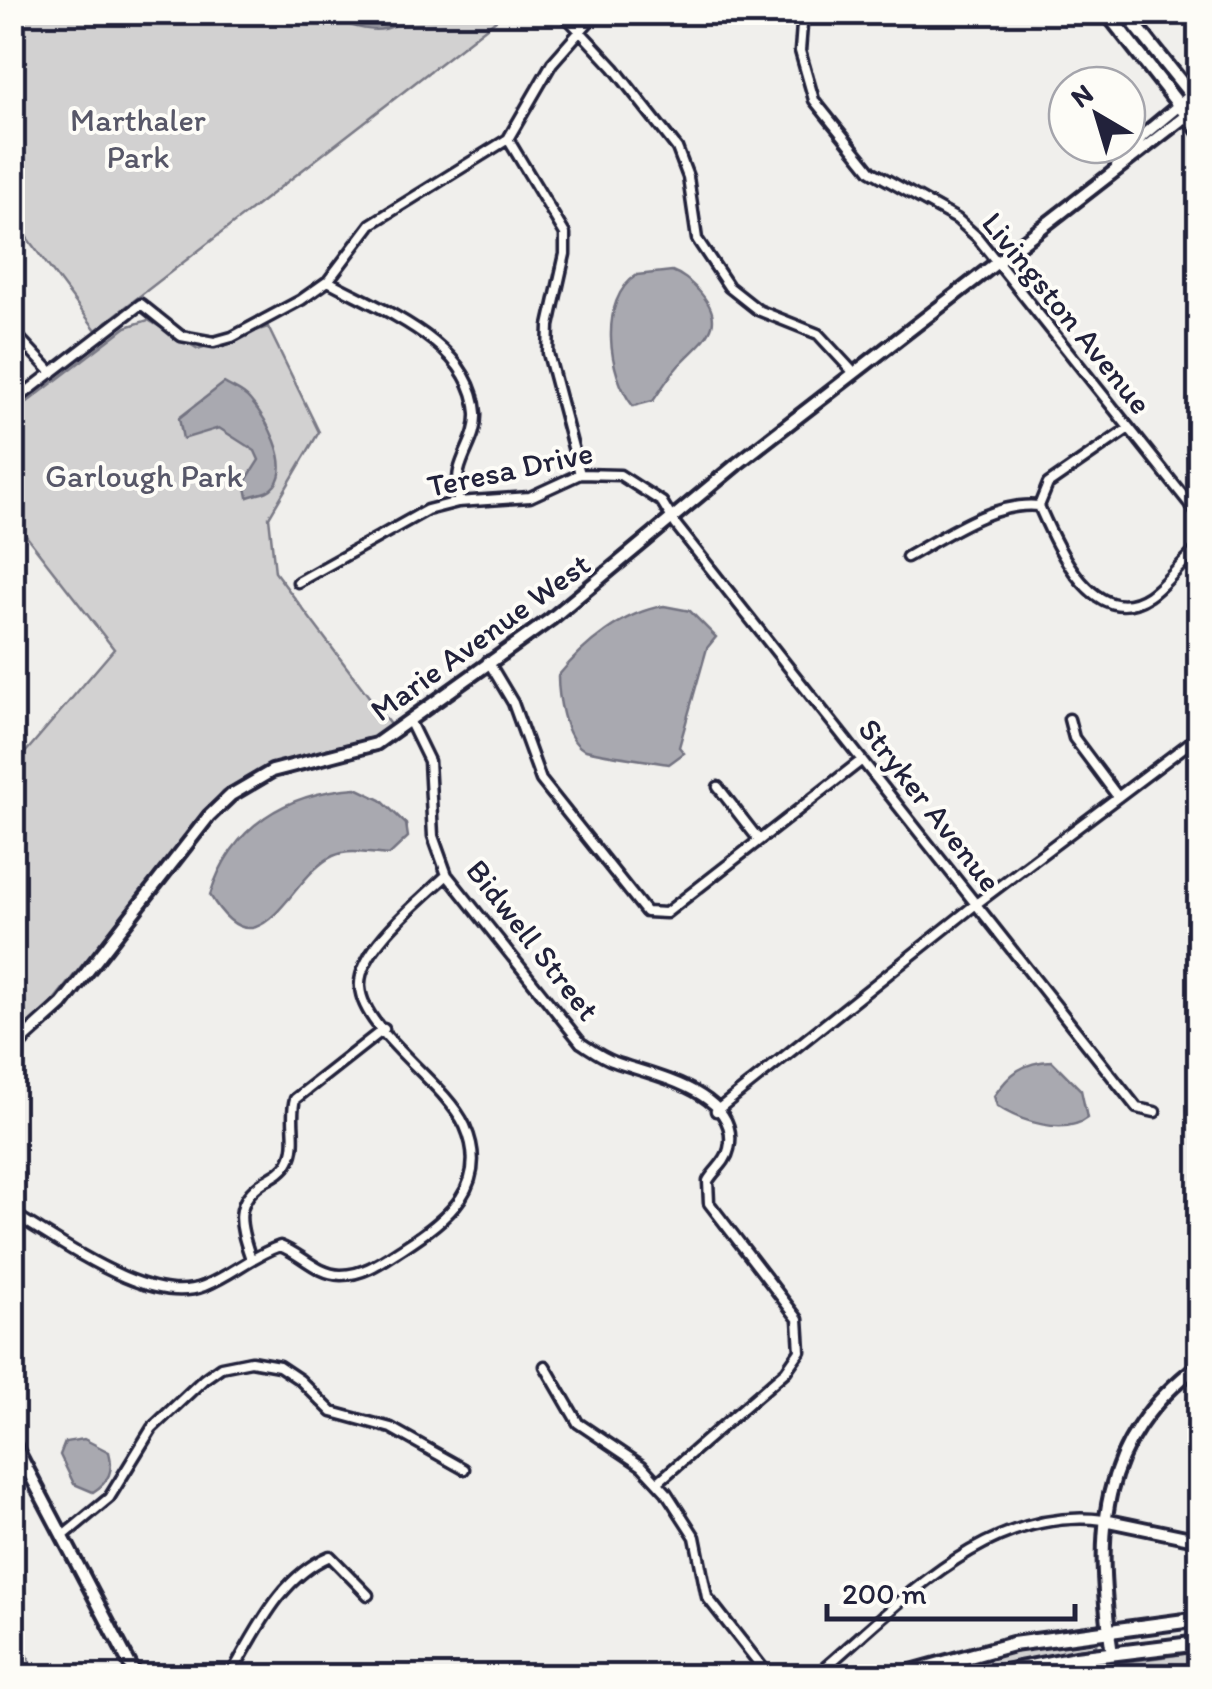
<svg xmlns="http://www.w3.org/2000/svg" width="1212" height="1689" viewBox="0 0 1212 1689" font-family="Itim,sans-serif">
<rect width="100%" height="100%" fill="#f0efec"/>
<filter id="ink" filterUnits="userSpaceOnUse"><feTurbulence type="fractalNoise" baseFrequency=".01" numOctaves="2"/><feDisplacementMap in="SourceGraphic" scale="20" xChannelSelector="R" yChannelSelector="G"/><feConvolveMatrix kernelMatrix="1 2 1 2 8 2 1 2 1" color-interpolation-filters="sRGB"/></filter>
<g filter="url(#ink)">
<!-- green -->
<path fill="#d2d1d1" stroke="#7a7a86" stroke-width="2.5" d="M 24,13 L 505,13 L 96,330 L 13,219 L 13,22 Z
M 148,320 L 198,349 L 268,327 L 319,432 L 269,517 L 275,572 L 391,726 L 364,743 L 270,765 L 223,791 L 49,1006 L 13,1041 L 13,767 L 114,649 L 13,519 L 13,413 L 126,327 Z
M 12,1627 L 13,1627 L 38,1676 L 13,1676 Z
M 1097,1638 L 1096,1646 L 945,1676 L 916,1676 L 1014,1650 Z
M 1199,1652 L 1199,1676 L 1021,1676 Z"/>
<!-- water -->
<path fill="#a9a9b0" stroke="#737381" stroke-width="2.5" d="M 323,13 L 408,13 C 388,42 349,27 323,13 Z
M 672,271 C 683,275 689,281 698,290 C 729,324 706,337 682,362 C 671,373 662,388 653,401 L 633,406 C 608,375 598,299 637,275 Z
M 224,383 C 232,388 244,392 250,400 C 266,418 292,463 275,485 C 268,494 258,493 248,497 L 245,482 L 259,460 L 255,451 L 219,428 L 183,439 L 179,418 Z
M 664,606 L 690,611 L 716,637 L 707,648 L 679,747 L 684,753 L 669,764 C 656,762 592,753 583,749 C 564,738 558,695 558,676 C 584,644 623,612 664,606 Z
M 356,788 L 381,800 L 406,824 L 408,837 L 389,855 C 371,854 350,848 333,856 C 288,877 261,980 210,895 C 231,826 286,793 356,788 Z
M 1052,1061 L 1081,1090 L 1087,1118 C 1064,1136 1020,1121 997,1106 L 994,1096 C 1010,1073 1023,1062 1052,1061 Z
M 84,1439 L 109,1452 C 114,1470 109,1482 93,1492 L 74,1484 L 60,1455 L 65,1442 Z"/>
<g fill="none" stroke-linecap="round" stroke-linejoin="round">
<defs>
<path id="minor" d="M 562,12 L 614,68 L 677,148 L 688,177 L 697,239 L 729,287 L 758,310 L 818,334 L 854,373
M 803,12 L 800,51 L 814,100 L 871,171 L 957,219 L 977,237 L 1200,517
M 508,139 L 565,234 L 565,254 L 549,326 L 548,353 L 580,474
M 328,281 C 381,310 471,342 476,413 C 477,437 464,450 459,471 C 457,480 458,492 458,502
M 12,330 L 52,373
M 12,403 L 141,304 L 181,336 L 214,342 L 232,337 L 301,300 L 328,281 L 371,224 L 508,139 L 552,63 L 597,12
M 1129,428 L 1048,484 L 1039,506 C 1056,544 1093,633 1149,596 C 1168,583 1182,561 1200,547
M 907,557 C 945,536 994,501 1039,506
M 298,582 L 427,510 L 458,502 L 530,497 L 580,474 L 620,475 L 662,502 L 676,525 L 1137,1108 L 1155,1112
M 488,661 L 513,703 L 541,780 L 646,912 L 666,913 L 862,760
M 1069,719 L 1074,738 L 1118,797
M 409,720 L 429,761 L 433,836 L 447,875 L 581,1043 C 592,1050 603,1058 615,1062 C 650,1075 742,1092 729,1149 C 726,1163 714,1170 708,1181 L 709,1203 L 798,1319 L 800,1351 L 786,1371 L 658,1482
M 718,787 L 759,840
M 716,1111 L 976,904 L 1200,735
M 12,1213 C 61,1241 149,1308 204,1286 C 232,1275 251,1256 280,1246 C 302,1254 316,1274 341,1275 C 365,1275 384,1260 403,1248 C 448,1219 491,1185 465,1126 C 444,1081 363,1032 360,987 C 357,950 422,899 447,875
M 250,1256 C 239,1224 233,1201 265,1181 C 274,1176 284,1171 289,1161 C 299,1143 289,1119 295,1099 L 384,1029
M 545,1366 L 578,1423 L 642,1466 L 666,1492 L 695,1537 L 707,1597 L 769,1676
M 63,1536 L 109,1498 L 152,1428 L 204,1379 L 221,1367 L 251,1361 L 279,1366 L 300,1380 L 332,1412 L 391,1428 L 464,1469
M 230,1676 C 257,1631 279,1578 330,1556 L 368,1595
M 815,1676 C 899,1606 984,1505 1104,1520"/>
<path id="tertiary" d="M 1117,166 L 1142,136 L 1200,88
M 12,1049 L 62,1004 L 209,816 L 231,795 L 272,771 L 376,744 L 551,619 L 737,464 L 1200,105
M 12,1440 L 136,1676
M 1104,1520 L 1200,1540
M 1112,1654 C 1095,1534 1095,1443 1200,1364"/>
<path id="secondary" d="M 1106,12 L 1200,132
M 1125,12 L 1200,106"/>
<path id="trunk" d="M 897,1676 L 1013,1644 L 1200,1619
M 983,1676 L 1076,1658 L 1200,1643"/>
</defs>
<!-- minor casing -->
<use href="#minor" stroke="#22223b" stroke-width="15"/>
<!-- tertiary casing -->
<use href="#tertiary" stroke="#22223b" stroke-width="18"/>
<!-- secondary casing -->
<use href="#secondary" stroke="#22223b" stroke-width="19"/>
<!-- trunk casing -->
<use href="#trunk" stroke="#22223b" stroke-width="20"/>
<!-- minor -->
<use href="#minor" stroke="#fdfcf7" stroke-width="8"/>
<!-- tertiary -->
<use href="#tertiary" stroke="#fdfcf7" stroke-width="10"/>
<!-- secondary -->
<use href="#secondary" stroke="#fdfcf7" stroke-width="11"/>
<!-- trunk -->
<use href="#trunk" stroke="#fdfcf7" stroke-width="12"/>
</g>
</g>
<g text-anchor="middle" stroke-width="8" stroke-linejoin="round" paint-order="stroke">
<!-- park labels -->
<g font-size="32" fill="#575768" stroke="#fdfcf7">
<text x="138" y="131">Marthaler<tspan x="138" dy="37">Park</tspan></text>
<text x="144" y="487">Garlough Park</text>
</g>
<!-- street labels -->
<g font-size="32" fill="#22223b" stroke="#fdfcf7">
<text transform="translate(1067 313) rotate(51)" y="11">Livingston Avenue</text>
<text transform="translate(510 469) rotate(-12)" y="11">Teresa Drive</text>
<text transform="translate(480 637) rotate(-36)" y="11">Marie Avenue West</text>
<text transform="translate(930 805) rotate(52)" y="11">Stryker Avenue</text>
<text transform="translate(533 940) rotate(52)" y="11">Bidwell Street</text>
</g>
</g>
<!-- margin -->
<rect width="1212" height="1689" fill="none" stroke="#fdfcf7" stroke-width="50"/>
<rect x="25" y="25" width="1162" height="1639" fill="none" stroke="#22223b" stroke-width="4" filter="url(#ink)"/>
<!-- north arrow -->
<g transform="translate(1097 115) rotate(322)"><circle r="48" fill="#fdfcf7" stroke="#a5a5ac" stroke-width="2.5"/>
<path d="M0-8L18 38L0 25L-18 38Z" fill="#22223b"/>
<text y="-15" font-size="28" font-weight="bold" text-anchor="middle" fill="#22223b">N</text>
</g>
<!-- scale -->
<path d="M827 1604v15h248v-15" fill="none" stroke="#22223b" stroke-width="5"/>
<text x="842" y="1604" font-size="30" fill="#22223b" stroke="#fdfcf7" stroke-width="8" paint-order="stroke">200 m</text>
</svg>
